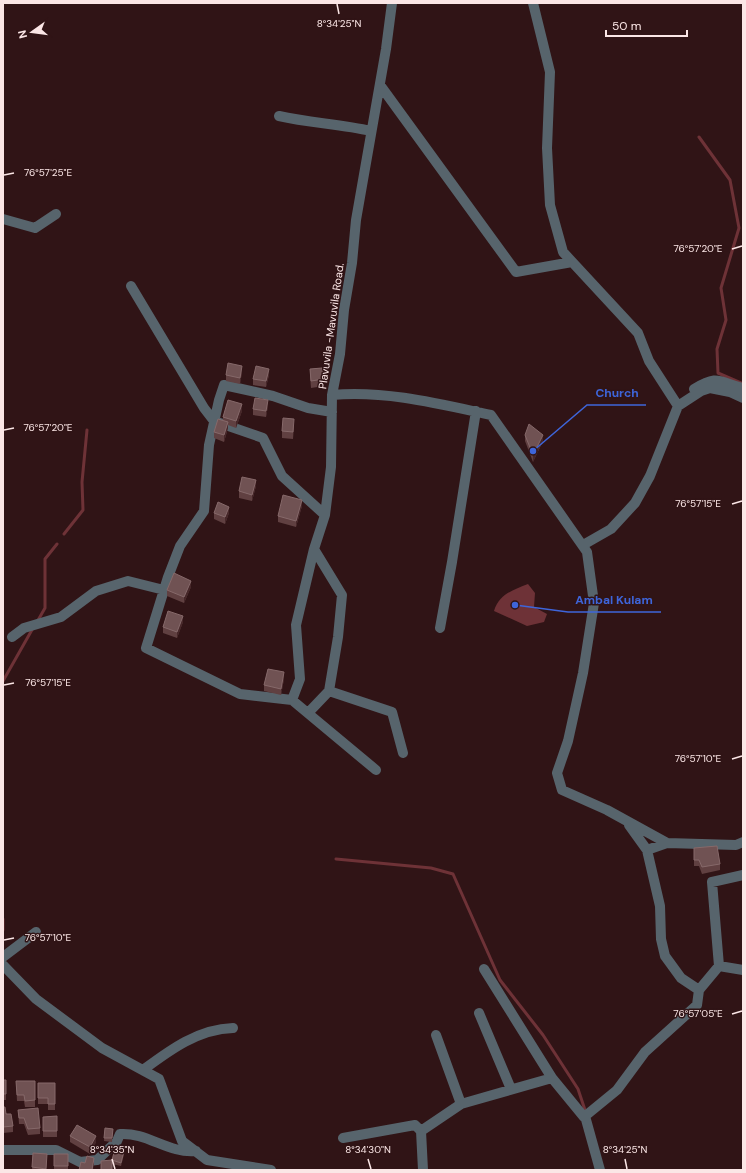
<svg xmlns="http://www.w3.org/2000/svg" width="746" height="1173" viewBox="0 0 746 1173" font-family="'DM Sans',sans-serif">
<rect width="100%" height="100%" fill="#301416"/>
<!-- water -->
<path fill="#6e3237" d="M 528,584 L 535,593 L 534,607 L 547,614 L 544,622 L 527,626 L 494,611 C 499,594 513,590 528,584 Z"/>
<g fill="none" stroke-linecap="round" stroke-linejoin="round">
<!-- stream -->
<path stroke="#6e3237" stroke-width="3" d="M 699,137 L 730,180 L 739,228 L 721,288 L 726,320 L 717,349 L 718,373 L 741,383
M 64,534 L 83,510 L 82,482 L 87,430
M 37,622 L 45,608 L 45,559 L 57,544
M 3,681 L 33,628
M 336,859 L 431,868 L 453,874 L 500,980 L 543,1035 L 578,1089 L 586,1113
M 3,919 L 3,930"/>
<!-- minor -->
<path stroke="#57646c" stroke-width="10" d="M 533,3 L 550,72 L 547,148 L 550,205 L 563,252 L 638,333 L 649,361 L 678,406
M 380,85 L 516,272 L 572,262
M 279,116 C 310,123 341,124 371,131
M 3,219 L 35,228 L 56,214
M 131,286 L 204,408 L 214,421 L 263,438 L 282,476 L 325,515
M 694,389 C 719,374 718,382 743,388
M 332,395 C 385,390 440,404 491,415 L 587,552 L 594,603 L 583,673 L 568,741 L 557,773 L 562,790 L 607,810 L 667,843 L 736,845 L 743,842
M 332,412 L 308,408 L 273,396 L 224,385 L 219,400 L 209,445 L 204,511 L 180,546 L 168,577 L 146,648 L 240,694 L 292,700 L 300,679 L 296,625 L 314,549 L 325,515 L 331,467 L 332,395 L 340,354 L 344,310 L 352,263 L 356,220 L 386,49 L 392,3
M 583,545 L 611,529 L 635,503 L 650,476 L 678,406 L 701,391 L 710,388 L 730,392 L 743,398
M 440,628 L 452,562 L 476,411
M 12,637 L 24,628 L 61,617 L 96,591 L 128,581 L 164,590
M 329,691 L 392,712 L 403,753
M 292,700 L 376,770
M 308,713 L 329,691 L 338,637 L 342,595 L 314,549
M 629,825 L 647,850 L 660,906 L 661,939 L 665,956 L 681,978 L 699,990
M 647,850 L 667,843
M 743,875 L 712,882 L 719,966 L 743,970
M 3,957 L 36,932
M 3,965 L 36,999 L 102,1048 L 159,1079 L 182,1141 L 207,1160 L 271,1170
M 484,969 L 552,1078
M 479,1013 L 511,1089
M 436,1035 L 461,1104
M 143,1070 C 170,1050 198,1029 233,1028
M 585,1116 L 600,1170
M 343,1138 L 415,1125 L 421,1131
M 3,1150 L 56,1150 L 80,1162 L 97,1160 L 117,1141 L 120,1134 C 147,1132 169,1154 196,1151
M 423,1170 L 421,1131 L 461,1104 L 552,1078 L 584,1117 L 617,1090 L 645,1052 L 697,1005 L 699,990 L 719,966"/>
</g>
<!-- wall -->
<path fill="#604041" d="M 310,369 L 324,379 L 324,386 L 311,388 L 310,376 Z
M 242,372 L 240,384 L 226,381 L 226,375 Z
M 269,375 L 266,387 L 253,385 L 253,379 Z
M 268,406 L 266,417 L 253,415 L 253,409 Z
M 242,411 L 236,428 L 228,425 L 228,428 L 224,442 L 214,438 L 214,432 L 223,420 L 223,417 Z
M 294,425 L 293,439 L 282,438 L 282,431 Z
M 525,435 L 543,441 L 533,462 L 525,441 Z
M 256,486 L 252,501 L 239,498 L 239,491 Z
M 302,506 L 296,527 L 278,522 L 278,516 Z
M 214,513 L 229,513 L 225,524 L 214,519 Z
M 191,587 L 184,603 L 167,596 L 167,590 Z
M 183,622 L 177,638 L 163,633 L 163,627 Z
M 284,679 L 281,695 L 264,691 L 264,685 Z
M 694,848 L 720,864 L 720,870 L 702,874 L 699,866 L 694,866 Z
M 3,1080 L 6,1080 L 6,1100 L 3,1100 Z
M 16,1081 L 35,1081 L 35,1107 L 25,1107 L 24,1101 L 17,1101 Z
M 38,1083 L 55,1083 L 55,1110 L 48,1110 L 48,1104 L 38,1104 Z
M 3,1107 L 13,1126 L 13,1132 L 3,1133 Z
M 18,1110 L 40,1128 L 40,1134 L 28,1135 L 24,1124 L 19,1124 Z
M 57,1116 L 57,1137 L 43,1137 L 43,1117 Z
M 105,1128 L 113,1129 L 112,1142 L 104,1141 Z
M 70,1136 L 96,1142 L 90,1154 L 70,1142 Z
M 33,1153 L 47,1160 L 46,1170 L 32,1170 Z
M 54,1154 L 68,1154 L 68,1170 L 54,1170 Z
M 124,1154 L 121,1166 L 112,1164 L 112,1170 L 101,1170 L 101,1161 L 112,1160 Z"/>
<!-- shaded-wall -->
<path fill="#462729" d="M 242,366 L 242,372 L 240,384 L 240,378 Z
M 269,369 L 269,375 L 266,387 L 266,381 Z
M 268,400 L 268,406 L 266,417 L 266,411 Z
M 242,404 L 242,411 L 236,428 L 236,421 Z
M 228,422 L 228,428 L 224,442 L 224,435 Z
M 543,435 L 543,441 L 533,462 L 533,455 Z
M 256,480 L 256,486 L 252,501 L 252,495 Z
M 302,500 L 302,506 L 296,527 L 296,521 Z
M 229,507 L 229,513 L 225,524 L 225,517 Z
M 191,581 L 191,587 L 184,603 L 184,597 Z
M 183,616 L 183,622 L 177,638 L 177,632 Z
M 284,672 L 284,679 L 281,695 L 281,689 Z
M 96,1136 L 96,1142 L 90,1154 L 90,1147 Z
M 124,1151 L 124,1154 L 121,1166 L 121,1163 Z
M 94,1158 L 94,1164 L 93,1170 L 92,1170 Z"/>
<!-- building -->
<path fill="#705253" stroke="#86696a" d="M 228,363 L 242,366 L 240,378 L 226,375 Z
M 256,366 L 269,369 L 266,381 L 253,379 Z
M 322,368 L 324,379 L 311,381 L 310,369 Z
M 255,398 L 268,400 L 266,411 L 253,409 Z
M 228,400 L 242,404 L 236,421 L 223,417 Z
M 283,418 L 294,419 L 293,432 L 282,431 Z
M 218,419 L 228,422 L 224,435 L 214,432 Z
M 529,424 L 543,435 L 533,455 L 525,435 Z
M 242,477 L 256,480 L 252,495 L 239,491 Z
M 283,495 L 302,500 L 296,521 L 278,516 Z
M 218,502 L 229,507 L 225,517 L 214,513 Z
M 174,573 L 191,581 L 184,597 L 167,590 Z
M 168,611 L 183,616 L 177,632 L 163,627 Z
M 268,669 L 284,672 L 281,689 L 264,685 Z
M 717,846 L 720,864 L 702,867 L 699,860 L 694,860 L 694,848 Z
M 3,1080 L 6,1080 L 6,1094 L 3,1094 Z
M 16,1081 L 35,1081 L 35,1100 L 25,1101 L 24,1095 L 17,1095 Z
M 38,1083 L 55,1083 L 55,1104 L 48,1104 L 48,1098 L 38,1098 Z
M 3,1107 L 5,1107 L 6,1114 L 11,1114 L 13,1126 L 3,1127 Z
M 38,1108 L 40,1128 L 28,1129 L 24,1118 L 19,1118 L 18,1110 Z
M 57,1116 L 57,1131 L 43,1131 L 43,1117 Z
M 77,1125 L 96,1136 L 90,1147 L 70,1136 Z
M 105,1128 L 113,1129 L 112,1138 L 104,1138 Z
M 115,1149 L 124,1151 L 121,1163 L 112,1160 Z
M 33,1153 L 47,1154 L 46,1169 L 32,1167 Z
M 54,1154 L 68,1154 L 68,1166 L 54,1166 Z
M 87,1156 L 94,1158 L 92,1170 L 79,1170 L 81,1162 L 85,1163 Z
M 112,1160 L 112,1170 L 101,1170 L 101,1161 Z"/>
<!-- ticks -->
<path fill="none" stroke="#fbe6e6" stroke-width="1.5" d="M 337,4 L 339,14M 4,175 L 14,173M 732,249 L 742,246M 4,430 L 14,428M 732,504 L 742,501M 4,685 L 14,683M 732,759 L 742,756M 4,940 L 14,938M 732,1014 L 742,1011M 112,1159 L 115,1169M 368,1159 L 371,1169M 625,1159 L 627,1169"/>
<g text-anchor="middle" stroke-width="3" stroke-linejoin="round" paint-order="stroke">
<!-- street labels -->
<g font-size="11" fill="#fbe6e6" stroke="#301416">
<text transform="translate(331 326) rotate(-82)" y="4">Plavuvila -Mavuvila Road.</text>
</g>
</g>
<g font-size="10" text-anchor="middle" fill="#fbe6e6" stroke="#301416" stroke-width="3" stroke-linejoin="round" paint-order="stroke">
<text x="339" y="27">8°34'25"N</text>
<text x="48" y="176">76°57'25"E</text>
<text x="698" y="252">76°57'20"E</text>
<text x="48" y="431">76°57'20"E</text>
<text x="698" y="507">76°57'15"E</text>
<text x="48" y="686">76°57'15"E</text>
<text x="698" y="762">76°57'10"E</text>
<text x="48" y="941">76°57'10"E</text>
<text x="698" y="1017">76°57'05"E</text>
<text x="112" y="1153">8°34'35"N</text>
<text x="368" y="1153">8°34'30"N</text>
<text x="625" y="1153">8°34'25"N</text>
</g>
<!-- callouts -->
<path fill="none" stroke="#3e65da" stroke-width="1.5" d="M533 451L587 405H646M515 605L568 612H661"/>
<g fill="#3e65da" stroke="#301416" stroke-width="1.5">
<circle cx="533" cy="451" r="4"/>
<circle cx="515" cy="605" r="4"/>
</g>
<g font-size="12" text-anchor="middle" font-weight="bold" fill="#3e65da" stroke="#301416" stroke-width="3" stroke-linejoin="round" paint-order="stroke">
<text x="617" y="397">Church</text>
<text x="614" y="604">Ambal Kulam</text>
</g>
<!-- border -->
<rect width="746" height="1173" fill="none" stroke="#fbe6e6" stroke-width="8"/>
<!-- north arrow -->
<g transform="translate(32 32) rotate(256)" stroke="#301416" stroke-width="3" paint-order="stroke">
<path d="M0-3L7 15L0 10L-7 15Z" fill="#fbe6e6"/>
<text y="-6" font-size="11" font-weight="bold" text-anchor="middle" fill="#fbe6e6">N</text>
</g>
<!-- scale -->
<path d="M606 30v6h81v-6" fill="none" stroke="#fbe6e6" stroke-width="2"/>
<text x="612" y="30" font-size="12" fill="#fbe6e6" stroke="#301416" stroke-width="3" paint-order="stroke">50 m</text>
</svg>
